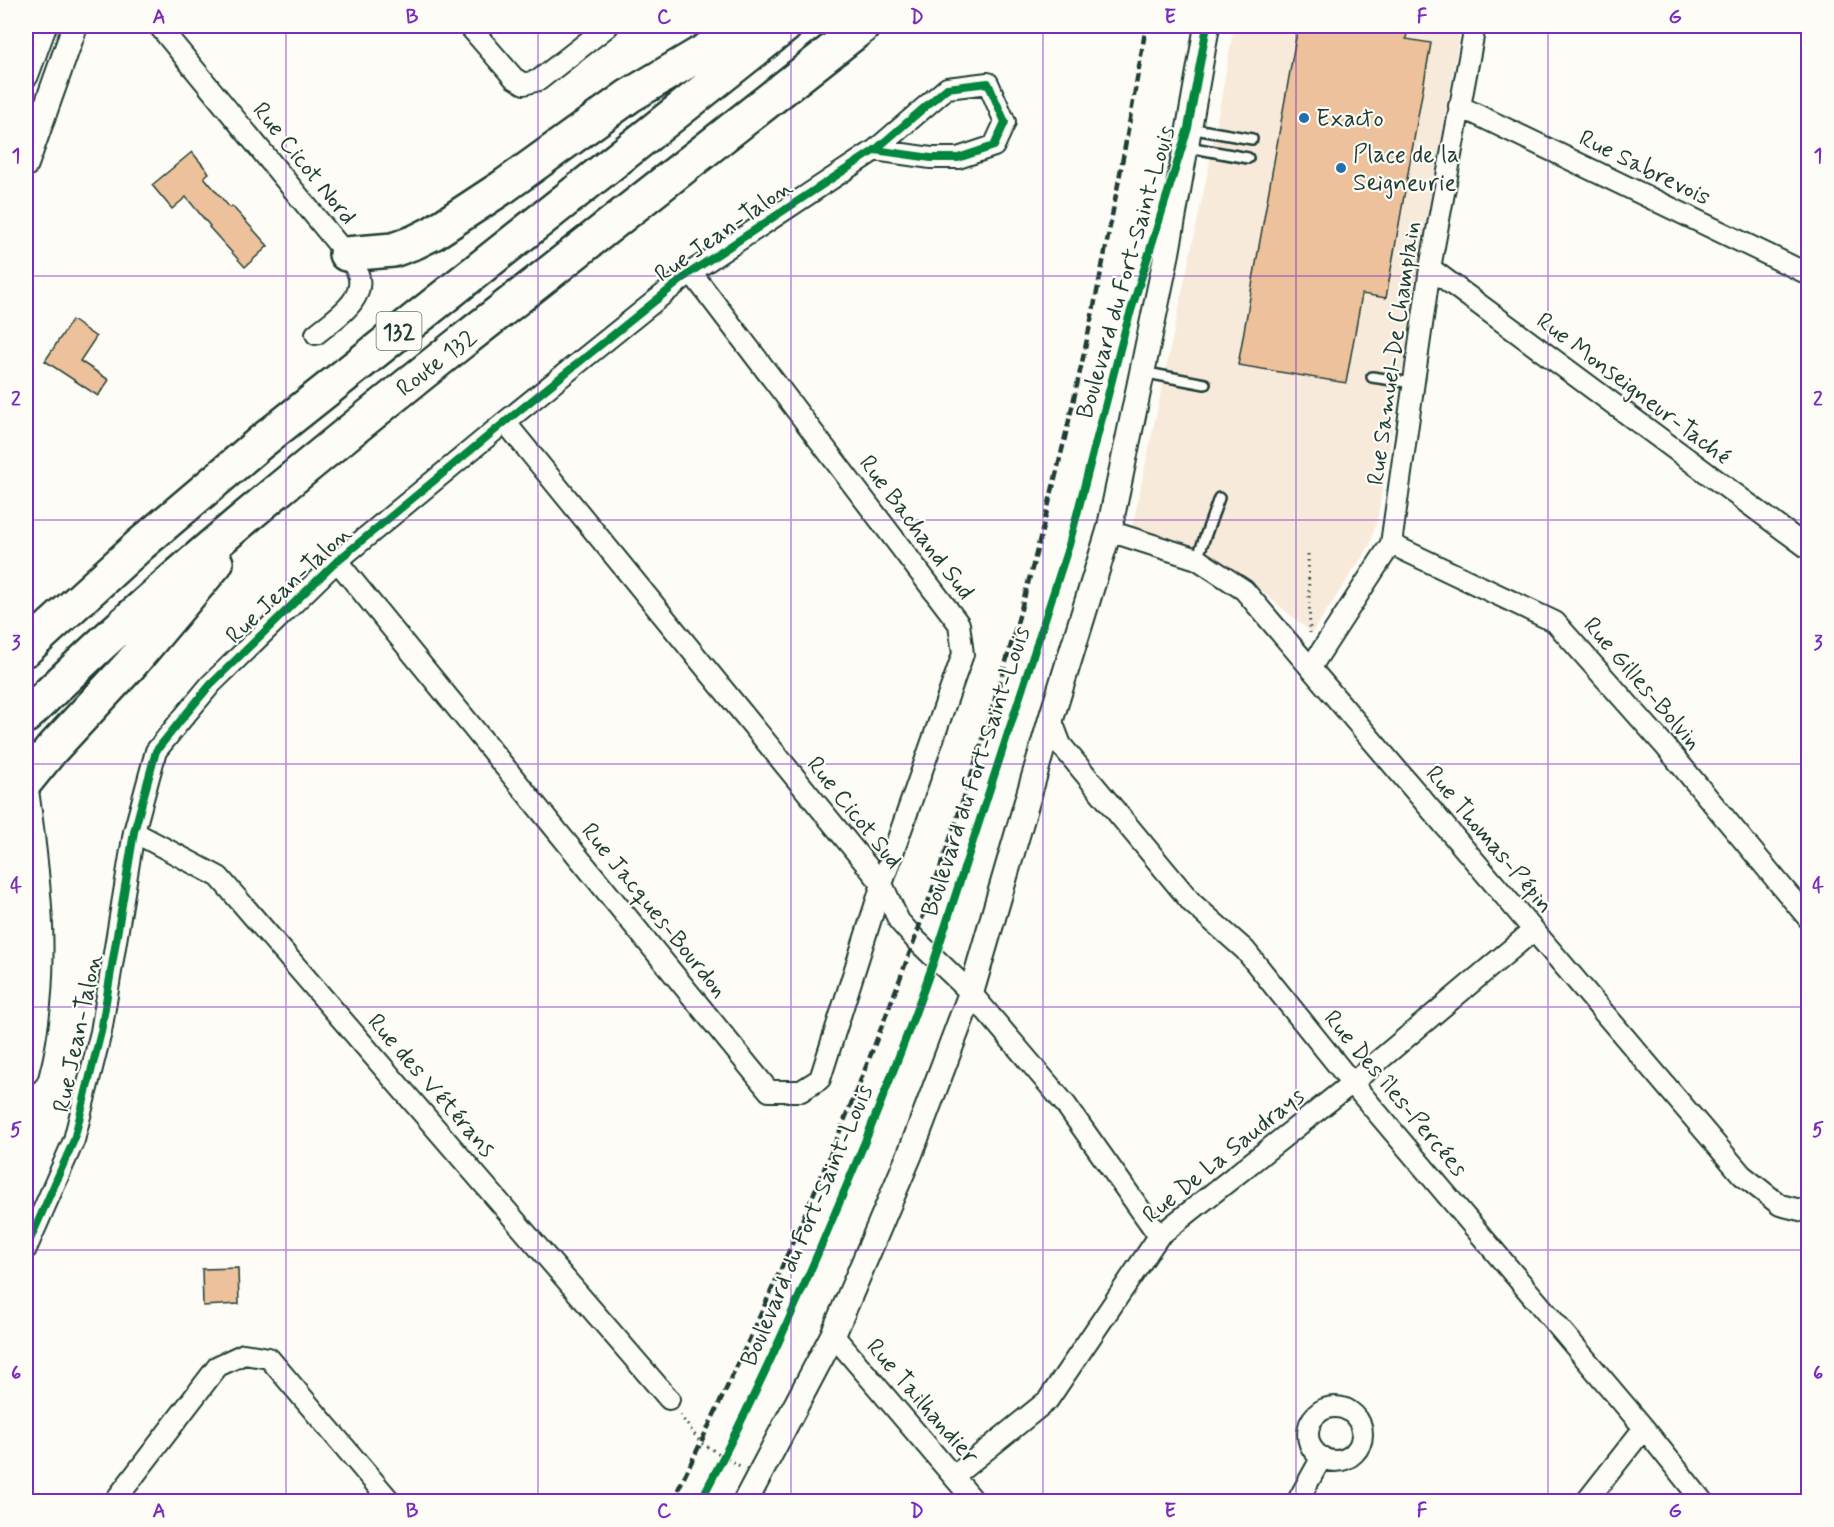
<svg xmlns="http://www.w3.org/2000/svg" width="1834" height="1527" viewBox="0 0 1834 1527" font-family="Mynerve,sans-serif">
<rect width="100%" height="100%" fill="#fdfcf7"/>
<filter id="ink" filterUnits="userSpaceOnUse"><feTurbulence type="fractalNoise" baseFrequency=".0167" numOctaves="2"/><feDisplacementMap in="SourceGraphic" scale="12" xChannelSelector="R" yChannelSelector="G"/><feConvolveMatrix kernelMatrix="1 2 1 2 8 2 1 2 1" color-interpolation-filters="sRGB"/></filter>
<g filter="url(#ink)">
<!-- built -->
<path fill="#f8eadb" d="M 1234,26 L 1461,26 L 1378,515 L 1370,545 L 1312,633 L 1252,583 L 1196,550 L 1132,528 L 1209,166 Z"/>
<!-- building -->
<path fill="#ecc19b" stroke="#1f3d34" stroke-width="1.5" d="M 1298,26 L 1408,26 L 1406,39 L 1431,43 L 1386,298 L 1362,294 L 1346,383 L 1238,365 Z
M 192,152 L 209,173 L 204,177 L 230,208 L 232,206 L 268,246 L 245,267 L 209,227 L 210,226 L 186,197 L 172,209 L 152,185 Z
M 72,320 L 96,337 L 80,361 L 109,380 L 98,396 L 45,361 Z
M 238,1268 L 239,1304 L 203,1306 L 202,1269 Z"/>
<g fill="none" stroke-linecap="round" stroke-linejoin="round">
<defs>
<path id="service" d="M 1189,128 L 1252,139
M 1188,147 L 1248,158
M 1142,372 L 1205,384
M 1372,377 L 1413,383
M 1197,559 L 1219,498"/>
<path id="minor" d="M 159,26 L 346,254 C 350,259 354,265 357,271 C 369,299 334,319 316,334
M 469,26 L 514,78 L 524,84 L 539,80 L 608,26
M 1459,106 L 1808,274
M 1430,268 L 1808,548
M 505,422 L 882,884 L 899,921 L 915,939 L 971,993 L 1066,1105 L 1159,1236
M 1109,531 L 1197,559 L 1244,590 L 1742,1175 L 1780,1205 L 1808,1212
M 1391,544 L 1555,622 L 1665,746 L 1808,918
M 337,561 L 769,1091 L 801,1091 L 820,1079 L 882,884 L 963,654 L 959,624 L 691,272
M 1311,667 L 1391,544 L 1430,268 L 1475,26
M 1051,719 L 1061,745 L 1192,903 L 1245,950 L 1352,1083 L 1644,1428 L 1703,1502
M 134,832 L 219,877 L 669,1399
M 26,1249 L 74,1140 L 101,1032 L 134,832 L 156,751 L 181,720 L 211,684 L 337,561 L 505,422 L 691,272 L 875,150 L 947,88 L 988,83 L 1005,122 L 994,146 L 958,158 L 931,158 L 875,150
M 833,1335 L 975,1502
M1308 1434a27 27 0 1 1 54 0a27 27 0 1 1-54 0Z
M 954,1476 L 1048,1400 L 1159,1236 L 1352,1083 L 1534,930
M 114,1502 L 218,1366 L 244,1354 L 269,1358 L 391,1502
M 1297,1502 L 1322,1457
M 1586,1502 L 1644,1428"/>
<path id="tertiary" d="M 26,75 L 44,26
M 26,164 L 75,26
M 26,790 C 39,884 51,978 26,1072
M 745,1502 L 833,1335 L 910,1154 L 971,993 L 1051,719 L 1109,531 L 1167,253 L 1207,26"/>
<path id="motorway" d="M 346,254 L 393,250 L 415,242 L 433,233 L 503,187 L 629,96 L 747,26
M 26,649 L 141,544 L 261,442 L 785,26
M 26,716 C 163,581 313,460 464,340 C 597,235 730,130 863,26
M 26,781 L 52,749 L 130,665 L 216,563"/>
</defs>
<!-- service casing -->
<use href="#service" stroke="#1f3d34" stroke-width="14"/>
<!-- minor casing -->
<use href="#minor" stroke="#1f3d34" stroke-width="24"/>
<!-- tertiary casing -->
<use href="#tertiary" stroke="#1f3d34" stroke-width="28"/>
<!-- motorway casing -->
<use href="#motorway" stroke="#1f3d34" stroke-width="38"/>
<!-- path -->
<path stroke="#1f3d34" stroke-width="3" stroke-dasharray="1.5 4.5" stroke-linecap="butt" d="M 1308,554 L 1310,633
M 680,1415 L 701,1443 L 740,1466"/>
<!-- service -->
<use href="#service" stroke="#fdfcf7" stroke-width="9"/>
<!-- minor -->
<use href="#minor" stroke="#fdfcf7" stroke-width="20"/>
<!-- tertiary -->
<use href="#tertiary" stroke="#fdfcf7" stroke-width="24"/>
<!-- motorway -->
<use href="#motorway" stroke="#fdfcf7" stroke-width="33"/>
<!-- rail -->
<path stroke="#1f3d34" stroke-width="4.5" stroke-dasharray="9 4.5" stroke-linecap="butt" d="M 672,1502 C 818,1204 944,897 1030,576 C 1079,395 1115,211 1146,26"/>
<defs>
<path id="cycleway" d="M 26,1249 L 74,1140 L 101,1032 L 134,832 L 156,751 L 181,720 L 211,684 L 337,561 L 505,422 L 691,272 L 875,150 L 947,88 L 988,83 L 1005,122 L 994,146 L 958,158 L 931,158 L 875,150
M 700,1502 C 750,1408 794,1311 835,1213 C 871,1129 905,1044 935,958 L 1069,545 L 1125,330 L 1188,128 L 1207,26"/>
</defs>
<!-- cycleway casing -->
<use href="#cycleway" stroke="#fdfcf7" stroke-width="11"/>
<!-- cycleway -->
<use href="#cycleway" stroke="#00873e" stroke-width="8"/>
</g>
</g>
<!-- grid -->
<path fill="none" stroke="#7b2cbf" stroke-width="1.5" stroke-opacity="0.55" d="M 286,26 L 286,1502M 538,26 L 538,1502M 791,26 L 791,1502M 1043,26 L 1043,1502M 1296,26 L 1296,1502M 1548,26 L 1548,1502M 26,276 L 1808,276M 26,520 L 1808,520M 26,764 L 1808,764M 26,1007 L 1808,1007M 26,1250 L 1808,1250"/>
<!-- markers -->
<g fill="#1f6fb2" stroke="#fdfcf7" stroke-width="2">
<circle cx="1304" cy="118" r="6"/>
<circle cx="1341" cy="168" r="6"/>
</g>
<g text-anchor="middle" stroke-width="4.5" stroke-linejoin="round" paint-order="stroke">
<!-- shield labels -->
<rect fill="#fdfcf7" stroke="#62766e" stroke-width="1.5" x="376.5" y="312" width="45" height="38" rx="4.5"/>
<g font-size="22" font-weight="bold" fill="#1f3d34">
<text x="399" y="339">132</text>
</g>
<!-- poi labels -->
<g font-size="24" fill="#1f3d34" stroke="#fdfcf7" text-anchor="start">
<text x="1316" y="126">Exacto</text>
<text x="1353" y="162">Place de la<tspan x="1353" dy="28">Seigneurie</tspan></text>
</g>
<!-- street labels -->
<g font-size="24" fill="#1f3d34" stroke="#fdfcf7">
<text transform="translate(305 163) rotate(51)" y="8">Rue Cicot Nord</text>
<text transform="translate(1645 167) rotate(26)" y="8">Rue Sabrevois</text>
<text transform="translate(723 230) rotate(-35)" y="8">Rue Jean-Talon</text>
<text transform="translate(1125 272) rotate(-74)" y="8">Boulevard du Fort-Saint-Louis</text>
<text transform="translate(1393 353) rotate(-82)" y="8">Rue Samuel-De Champlain</text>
<text transform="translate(436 362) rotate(-38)" y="8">Route 132</text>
<text transform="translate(1634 388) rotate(37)" y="8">Rue Monseigneur-Taché</text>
<text transform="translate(917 527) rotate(53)" y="8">Rue Bachand Sud</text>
<text transform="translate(288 584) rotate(-43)" y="8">Rue Jean-Talon</text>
<text transform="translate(1643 683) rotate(49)" y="8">Rue Gilles-Bolvin</text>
<text transform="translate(975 771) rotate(-72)" y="8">Boulevard du Fort-Saint-Louis</text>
<text transform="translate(855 812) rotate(51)" y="8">Rue Cicot Sud</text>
<text transform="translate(1490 839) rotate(50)" y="8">Rue Thomas-Pépin</text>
<text transform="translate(655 910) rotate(51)" y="8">Rue Jacques-Bourdon</text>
<text transform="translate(77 1033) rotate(-78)" y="8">Rue Jean-Talon</text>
<text transform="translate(432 1085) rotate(49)" y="8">Rue des Vétérans</text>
<text transform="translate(1396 1093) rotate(50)" y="8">Rue Des îles-Percées</text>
<text transform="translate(1223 1155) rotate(-39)" y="8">Rue De La Saudrays</text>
<text transform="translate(806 1225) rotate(-67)" y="8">Boulevard du Fort-Saint-Louis</text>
<text transform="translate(923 1401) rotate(49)" y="8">Rue Tailhandier</text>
</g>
</g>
<!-- margin -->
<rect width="1834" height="1527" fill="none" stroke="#fdfcf7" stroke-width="66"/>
<rect x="33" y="33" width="1768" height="1461" fill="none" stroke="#7b2cbf" stroke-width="2"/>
<g font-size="20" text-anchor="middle" font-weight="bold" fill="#7b2cbf">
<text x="159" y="23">A</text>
<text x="412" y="23">B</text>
<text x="664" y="23">C</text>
<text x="917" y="23">D</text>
<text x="1170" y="23">E</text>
<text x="1422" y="23">F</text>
<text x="1675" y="23">G</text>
<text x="16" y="162">1</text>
<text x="1818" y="162">1</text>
<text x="16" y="405">2</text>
<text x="1818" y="405">2</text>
<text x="16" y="649">3</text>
<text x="1818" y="649">3</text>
<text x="16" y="892">4</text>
<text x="1818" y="892">4</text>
<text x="16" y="1136">5</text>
<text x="1818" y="1136">5</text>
<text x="16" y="1379">6</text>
<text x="1818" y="1379">6</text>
<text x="159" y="1517">A</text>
<text x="412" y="1517">B</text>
<text x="664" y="1517">C</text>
<text x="917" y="1517">D</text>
<text x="1170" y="1517">E</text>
<text x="1422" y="1517">F</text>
<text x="1675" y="1517">G</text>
</g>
</svg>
